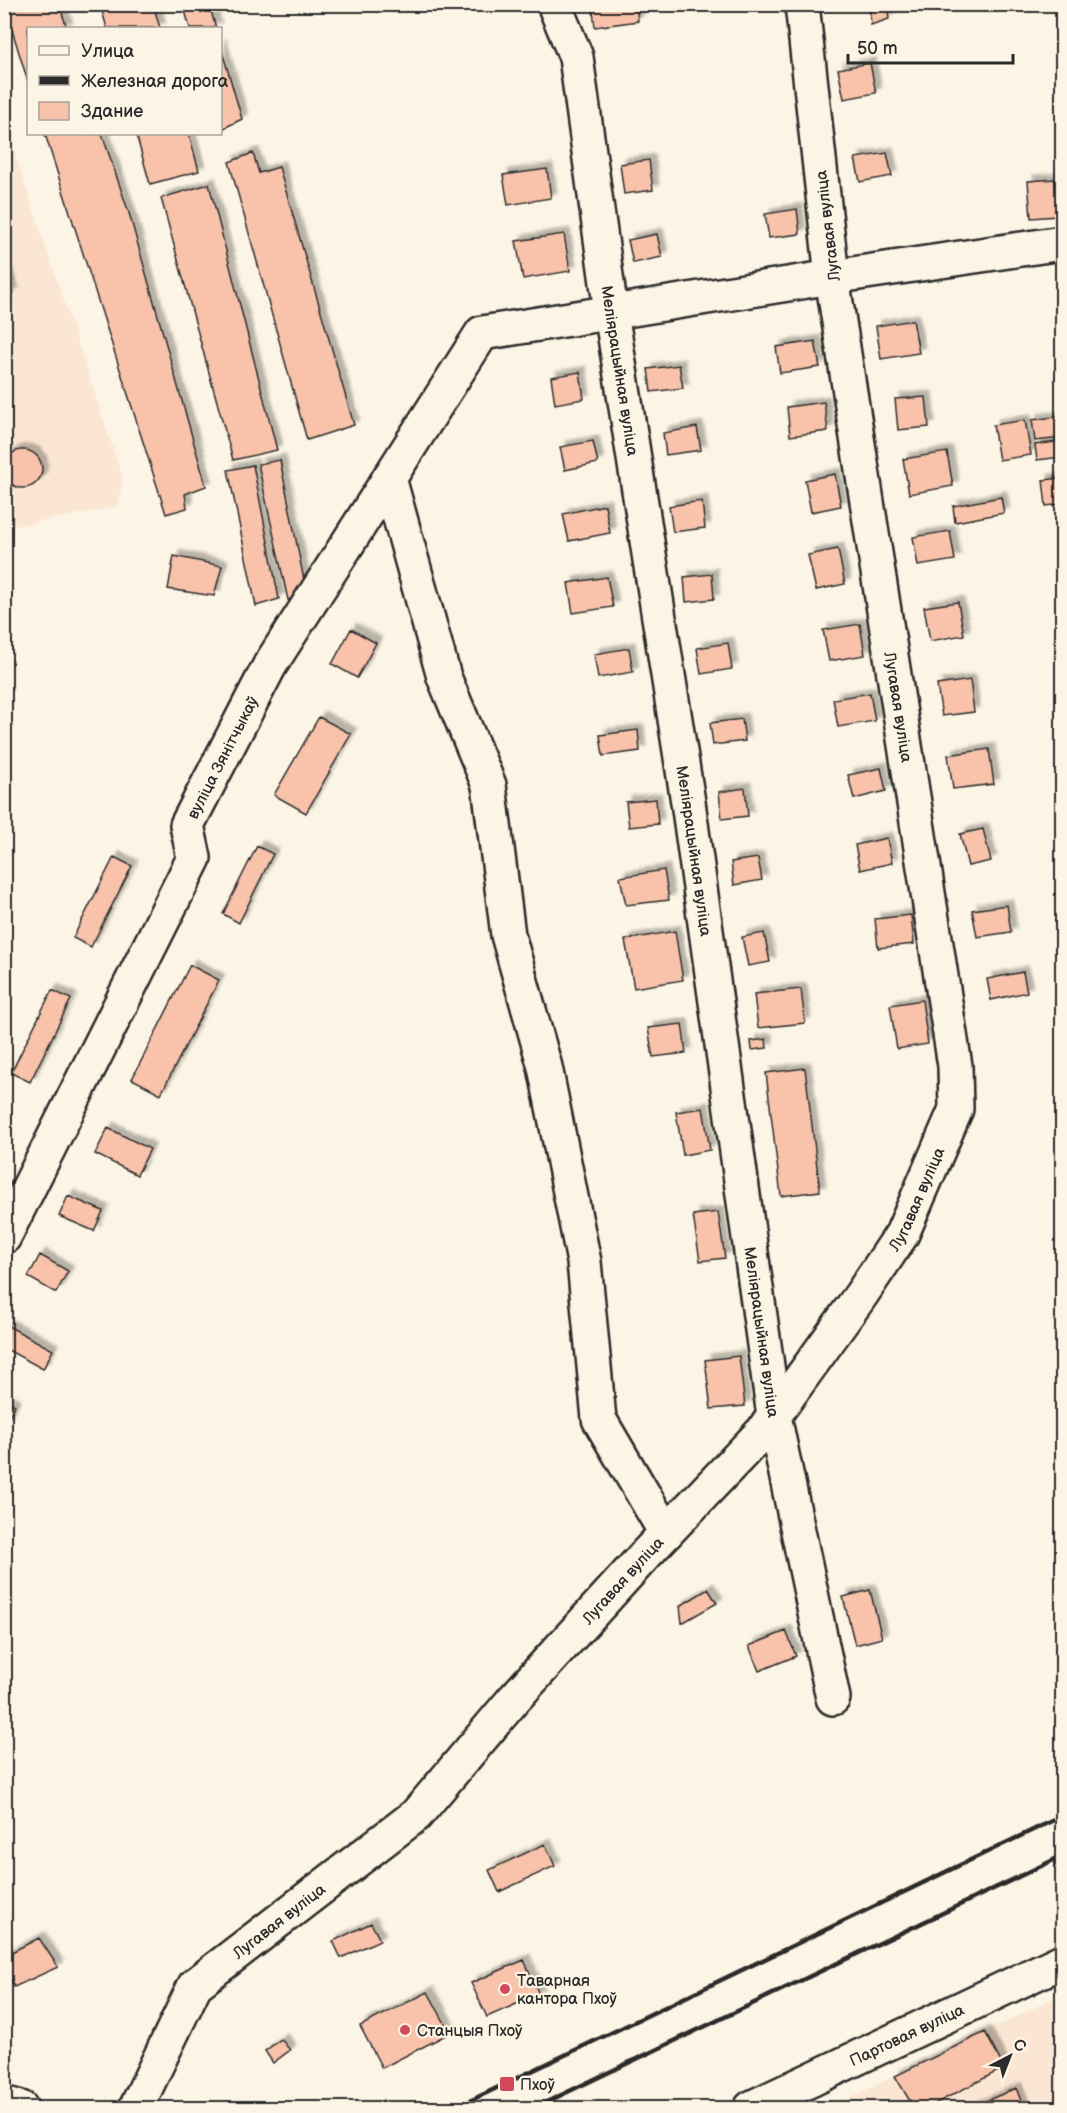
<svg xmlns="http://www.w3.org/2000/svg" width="1067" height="2113" viewBox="0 0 1067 2113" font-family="'Balsamiq Sans',sans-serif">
<defs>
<filter id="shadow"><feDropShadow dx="5.5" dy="-5.5" stdDeviation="1.5" flood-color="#0004"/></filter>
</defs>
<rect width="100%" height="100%" fill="#fcf5e5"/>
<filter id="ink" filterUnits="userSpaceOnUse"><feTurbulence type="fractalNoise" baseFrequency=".0167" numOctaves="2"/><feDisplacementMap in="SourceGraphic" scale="12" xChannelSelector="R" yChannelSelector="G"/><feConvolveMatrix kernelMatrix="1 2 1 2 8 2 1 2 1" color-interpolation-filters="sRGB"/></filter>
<g filter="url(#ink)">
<!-- built -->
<path fill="#fbe6d4" d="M 4,121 L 123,478 L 118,507 L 5,528 Z
M 1062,1994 L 1062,2108 L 829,2108 L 985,2032 Z"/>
<!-- building -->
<path fill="#f8c2ab" stroke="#2b2b2b" stroke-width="1.5" filter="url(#shadow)" d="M 4,4 L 59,4 L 67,28 L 28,28 L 28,82 Z
M 100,4 L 153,4 L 160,28 L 107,28 Z
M 183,4 L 209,4 L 216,28 L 190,28 Z
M 592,4 L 636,4 L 638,21 L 595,27 Z
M 869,4 L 887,4 L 889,19 L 871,25 Z
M 220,44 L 242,119 L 220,130 Z
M 870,63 L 876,93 L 844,99 L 838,69 Z
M 45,134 L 102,134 L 129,213 L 206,486 L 185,494 L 187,508 L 166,514 Z
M 136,134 L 189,134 L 199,171 L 150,184 Z
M 253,153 L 259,173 L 279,167 L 354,425 L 307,440 L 229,162 Z
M 887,153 L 892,176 L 860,182 L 855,158 Z
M 649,160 L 653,190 L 624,194 L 620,164 Z
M 547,169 L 551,198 L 508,205 L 503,175 Z
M 1055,179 L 1058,216 L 1031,218 L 1028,181 Z
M 209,184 L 277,450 L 233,460 L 161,198 Z
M 797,209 L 800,234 L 769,238 L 765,214 Z
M 564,234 L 570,271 L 523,279 L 516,241 Z
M 657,234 L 662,257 L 633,263 L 628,240 Z
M 4,268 L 13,293 L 4,296 Z
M 913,320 L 919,353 L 881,359 L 876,326 Z
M 815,341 L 820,367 L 780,373 L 776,347 Z
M 679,365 L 683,388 L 651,392 L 648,369 Z
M 580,372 L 584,399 L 555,404 L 551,377 Z
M 926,397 L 929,427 L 898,430 L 895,399 Z
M 824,402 L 828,431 L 790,436 L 787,407 Z
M 1062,416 L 1062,438 L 1035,441 L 1032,420 Z
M 1025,420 L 1031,455 L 999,460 L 993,425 Z
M 697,427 L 701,450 L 666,455 L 663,433 Z
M 593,441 L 598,463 L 565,470 L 560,447 Z
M 1062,441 L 1062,457 L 1037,460 L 1035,445 Z
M4 469a19 19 0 1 1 38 0a19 19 0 1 1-38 0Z
M 947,452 L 953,486 L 909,494 L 903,459 Z
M 280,460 L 307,595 L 288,600 L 258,464 Z
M 253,465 L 279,599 L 256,606 L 228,470 Z
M 835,474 L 841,506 L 811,512 L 805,480 Z
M 1062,478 L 1062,504 L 1046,506 L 1043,480 Z
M 1001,497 L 1004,513 L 955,522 L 953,506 Z
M 702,501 L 705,528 L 673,532 L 669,506 Z
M 605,505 L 610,533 L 569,541 L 563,514 Z
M 950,531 L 955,560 L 918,566 L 913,537 Z
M 838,549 L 845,584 L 816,590 L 808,555 Z
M 174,556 L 222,566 L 214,596 L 168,589 Z
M 712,574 L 714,599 L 686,602 L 684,577 Z
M 607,577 L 613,607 L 573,613 L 568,583 Z
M 958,602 L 964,635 L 930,641 L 924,607 Z
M 860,624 L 865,655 L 829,661 L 823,630 Z
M 351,629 L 376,643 L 357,678 L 332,664 Z
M 728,643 L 732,669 L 701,674 L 697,648 Z
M 629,648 L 633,672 L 598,678 L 594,654 Z
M 970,680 L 974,712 L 942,716 L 937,685 Z
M 870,693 L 875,721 L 838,727 L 833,699 Z
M 319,717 L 351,734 L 306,813 L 274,795 Z
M 742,719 L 745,741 L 713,745 L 710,723 Z
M 638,730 L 640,751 L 603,756 L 600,735 Z
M 989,749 L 994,784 L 953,789 L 948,755 Z
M 881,768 L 886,791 L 854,799 L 848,775 Z
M 745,788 L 748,816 L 722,819 L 719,792 Z
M 656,799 L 658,824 L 629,827 L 626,802 Z
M 983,829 L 991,861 L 968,866 L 960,834 Z
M 887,838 L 892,863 L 860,870 L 855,845 Z
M 257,846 L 273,854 L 239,923 L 223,914 Z
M 114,857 L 132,866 L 91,947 L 73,938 Z
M 758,858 L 762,880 L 734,885 L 731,862 Z
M 664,870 L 669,900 L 626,905 L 620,877 Z
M 1007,905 L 1011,932 L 977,937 L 972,910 Z
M 911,915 L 914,944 L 878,948 L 875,919 Z
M 675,931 L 683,980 L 634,988 L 625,940 Z
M 764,933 L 770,962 L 748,966 L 742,937 Z
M 190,965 L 219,980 L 161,1094 L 132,1079 Z
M 1023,972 L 1027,992 L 991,1000 L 987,979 Z
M 801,989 L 805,1023 L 758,1028 L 754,994 Z
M 52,990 L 71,999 L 30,1082 L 11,1073 Z
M 922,1000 L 928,1044 L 897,1049 L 890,1005 Z
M 682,1024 L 686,1053 L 653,1057 L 648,1028 Z
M 766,1039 L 767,1048 L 752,1050 L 751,1041 Z
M 805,1068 L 820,1191 L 781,1196 L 766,1073 Z
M 703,1108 L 710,1150 L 683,1155 L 676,1112 Z
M 108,1128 L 150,1149 L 137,1175 L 95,1154 Z
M 68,1196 L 103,1211 L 94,1231 L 59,1216 Z
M 718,1212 L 725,1258 L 700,1261 L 693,1215 Z
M 40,1255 L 68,1271 L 56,1293 L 28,1277 Z
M 6,1325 L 53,1350 L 43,1369 L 4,1348 L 4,1329 Z
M 739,1356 L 745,1406 L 711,1409 L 705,1360 Z
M 4,1400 L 15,1405 L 6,1422 L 4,1421 Z
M 708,1589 L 717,1603 L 682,1623 L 680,1606 Z
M 870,1590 L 882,1638 L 855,1645 L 843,1597 Z
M 786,1631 L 796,1656 L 759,1671 L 749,1646 Z
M 545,1844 L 555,1866 L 499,1892 L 489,1870 Z
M 371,1923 L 380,1940 L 341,1958 L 333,1941 Z
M 39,1938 L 58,1967 L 14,1987 L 4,1967 L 4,1956 Z
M 524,1960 L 539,1994 L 487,2017 L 471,1983 Z
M 428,1992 L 450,2033 L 382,2068 L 360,2026 Z
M 985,2032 L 1004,2068 L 927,2108 L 914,2108 L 895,2076 Z
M 281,2039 L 290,2050 L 273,2063 L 265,2051 Z
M 1016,2088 L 1024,2108 L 970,2108 Z"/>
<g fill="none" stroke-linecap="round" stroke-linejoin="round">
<defs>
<g id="minor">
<path id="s1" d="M 554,4 L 576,57 L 611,312 L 688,802 L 774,1416 L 833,1698"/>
<path d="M 389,478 L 444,677 L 489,785 L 508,935 L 545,1067 L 584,1262 L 599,1419 L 666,1533"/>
<path id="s2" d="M 4,1237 L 194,858 L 187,825 L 270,665 L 482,333 L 832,277 L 1062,243"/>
<path d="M 4,2103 L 21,2108"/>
<path id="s3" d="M 136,2108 L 195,1985 L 416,1815 L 514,1699 L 646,1554 L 763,1431 L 861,1295 L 902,1234 L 956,1109 L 955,1066 L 832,277 L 802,4"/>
<path id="s4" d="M 751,2108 L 1062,1961"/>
</g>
</defs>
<!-- minor casing -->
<use href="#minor" stroke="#2b2b2b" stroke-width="38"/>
<!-- minor -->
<use href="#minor" stroke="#fcf5e5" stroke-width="33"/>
<!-- rail -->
<path stroke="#2b2b2b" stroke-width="4.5" d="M 455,2108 L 1062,1816
M 534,2108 L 1062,1856"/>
</g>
</g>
<!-- markers -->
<g fill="#d1495b" stroke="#fcf5e5" stroke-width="2">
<circle cx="505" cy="1989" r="6"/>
<circle cx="405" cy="2030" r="6"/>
<rect x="499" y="2076" width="16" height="16" rx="3"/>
</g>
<g text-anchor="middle" stroke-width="4.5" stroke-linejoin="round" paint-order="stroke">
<!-- street labels -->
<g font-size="16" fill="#2b2b2b" stroke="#fcf5e5">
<text transform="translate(827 226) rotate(-97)" y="6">Лугавая вуліца</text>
<text dy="6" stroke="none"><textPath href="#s1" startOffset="374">Меліярацыйная вуліца</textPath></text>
<text transform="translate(899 707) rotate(81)" y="6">Лугавая вуліца</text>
<text dy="6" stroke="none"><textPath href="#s2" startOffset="534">вуліца Зянітчыкаў</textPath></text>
<text dy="6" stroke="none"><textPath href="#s1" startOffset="860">Меліярацыйная вуліца</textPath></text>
<text dy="6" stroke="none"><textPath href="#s3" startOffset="1212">Лугавая вуліца</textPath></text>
<text dy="6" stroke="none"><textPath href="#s1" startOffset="1346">Меліярацыйная вуліца</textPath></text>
<text dy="6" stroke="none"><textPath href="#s3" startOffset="728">Лугавая вуліца</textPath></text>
<text dy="6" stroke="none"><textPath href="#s3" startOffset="242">Лугавая вуліца</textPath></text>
<text dy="6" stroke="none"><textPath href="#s4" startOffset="172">Партовая вуліца</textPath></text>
</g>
<!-- poi labels -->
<g font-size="16" fill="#2b2b2b" stroke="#fcf5e5" text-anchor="start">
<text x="517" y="1986">Таварная<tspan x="517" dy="18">кантора Пхоў</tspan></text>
<text x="417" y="2036">Станцыя Пхоў</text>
<text x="520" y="2090">Пхоў</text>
</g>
</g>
<!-- margin -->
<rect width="1067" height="2113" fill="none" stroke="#fcf5e5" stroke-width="24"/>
<rect x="12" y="12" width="1043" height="2089" fill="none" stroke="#2b2b2b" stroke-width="2" filter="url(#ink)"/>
<!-- legend -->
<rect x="27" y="27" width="195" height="108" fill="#fcf5e5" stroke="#a8a49b" stroke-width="1.5"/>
<rect x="39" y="46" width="30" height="9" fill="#fcf5e5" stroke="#a8a49b" stroke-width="1.5"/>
<text x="81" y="57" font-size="18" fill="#2b2b2b">Улица</text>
<rect x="39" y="76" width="30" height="9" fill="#2b2b2b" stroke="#a8a49b" stroke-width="1.5"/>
<text x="81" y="87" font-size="18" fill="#2b2b2b">Железная дорога</text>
<rect x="39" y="102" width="30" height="18" fill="#f8c2ab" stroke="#a8a49b" stroke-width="1.5"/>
<text x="81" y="117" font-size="18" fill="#2b2b2b">Здание</text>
<!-- north arrow -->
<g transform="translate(1010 2056) rotate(42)" stroke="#fcf5e5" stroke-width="4.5" paint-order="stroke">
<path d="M0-4.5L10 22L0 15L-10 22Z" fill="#2b2b2b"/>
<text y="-9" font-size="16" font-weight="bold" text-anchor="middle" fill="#2b2b2b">С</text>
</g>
<!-- scale -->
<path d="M848 54v9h165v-9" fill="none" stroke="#2b2b2b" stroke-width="3"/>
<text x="857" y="54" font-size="18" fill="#2b2b2b" stroke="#fcf5e5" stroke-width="4.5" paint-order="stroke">50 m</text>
</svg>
